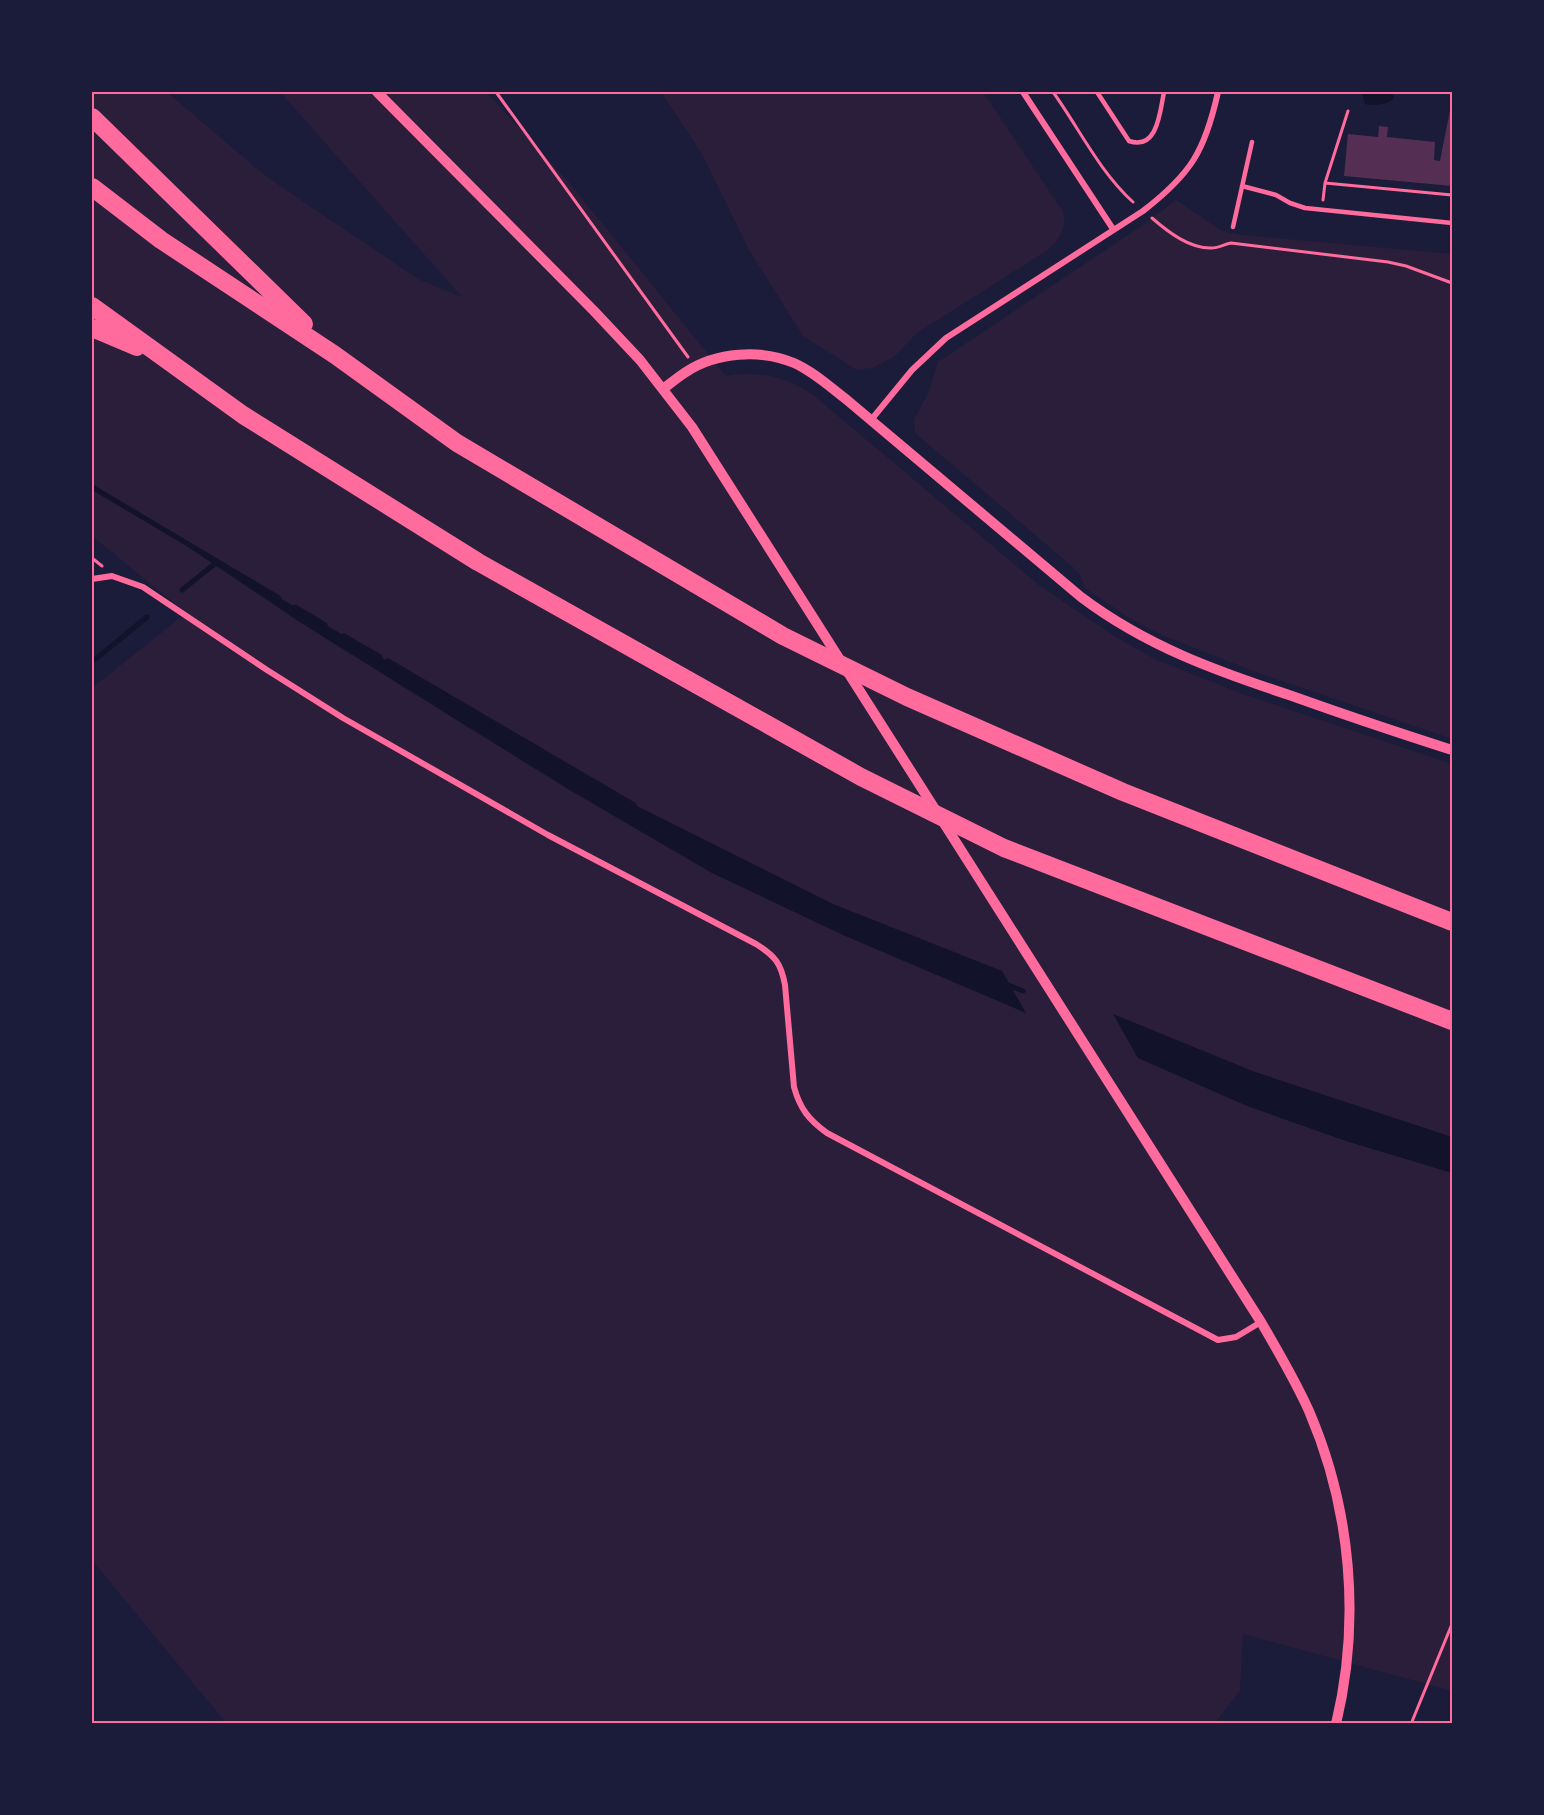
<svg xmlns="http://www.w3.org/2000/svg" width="1544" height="1815" viewBox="0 0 1544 1815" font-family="'Titillium Web',sans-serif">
<rect width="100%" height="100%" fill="#1b1b3a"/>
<!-- green -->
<path fill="#2a1e3b" d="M 92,92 L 167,92 L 267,177 L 418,279 L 462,297 L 280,92 L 486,92 L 567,180 L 726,376 C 757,370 785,377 812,394 L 1039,585 L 1114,636 L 1155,659 L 1243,694 L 1452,764 L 1452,1691 L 1243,1634 L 1240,1691 L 1215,1723 L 226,1723 L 92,1560 L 92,688 L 186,613 L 92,536 Z
M 661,92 L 983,92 L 1063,212 C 1067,229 1060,238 1048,250 L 917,333 L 894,357 L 872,368 L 857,370 L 803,336 L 749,250 L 702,154 Z
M 1176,200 L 1222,231 L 1242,235 L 1452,254 L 1452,739 L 1253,671 L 1164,636 L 1129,618 L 1085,588 L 1082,578 L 1073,567 L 915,433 L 914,420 L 929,391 L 938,362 L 1143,225 Z"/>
<!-- water -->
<path fill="#12122b" d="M 1362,92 L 1393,92 L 1394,98 C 1388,105 1374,106 1365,104 Z
M 160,528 L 629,802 L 833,904 L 1002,971 L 1026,1013 L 843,935 L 712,873 L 568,789 L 455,719 L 298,621 Z
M 1113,1014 L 1255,1072 L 1452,1137 L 1452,1173 L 1346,1141 L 1247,1106 L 1138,1058 Z"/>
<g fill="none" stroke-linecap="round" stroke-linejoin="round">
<!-- stream -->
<path stroke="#12122b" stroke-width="5" d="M 92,487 L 279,598
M 182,590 L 217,562
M 295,607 L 325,625
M 344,636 L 380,657
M 388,661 L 634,805
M 92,662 L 147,617
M 1006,984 L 1023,991"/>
</g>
<!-- building -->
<path fill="#542f53" d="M 1451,105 L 1452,186 L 1344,176 L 1348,134 L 1378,137 L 1379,126 L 1388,127 L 1387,137 L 1435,142 L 1434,160 L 1440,161 Z"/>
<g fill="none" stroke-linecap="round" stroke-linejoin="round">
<!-- path -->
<path stroke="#ff6b9d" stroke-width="3" d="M 496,92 L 688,357
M 1053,92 C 1079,128 1099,171 1133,202
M 1325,183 L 1452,195
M 1323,200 L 1325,183 L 1348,111
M 1152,218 C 1168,232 1190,249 1212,248 C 1218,248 1225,244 1231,243 L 1388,262 L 1406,266 L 1452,283
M 92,558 L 102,566
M 1411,1724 L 1452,1624"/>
<!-- service -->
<path stroke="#ff6b9d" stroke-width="4.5" d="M 1097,92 L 1129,141 C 1158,151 1160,111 1164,92
M 1242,186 L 1276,195 L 1290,203 L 1305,208 L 1452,223
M 1233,227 L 1252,142"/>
<!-- minor -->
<path stroke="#ff6b9d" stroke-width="6" d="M 1023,92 L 1113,229
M 871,420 L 912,370 L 946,338 L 1143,211 C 1191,174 1205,151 1218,92
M 92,579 L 112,576 L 143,587 L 267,670 L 343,718 L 548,835 L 756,944 C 775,956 781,963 785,985 L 794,1087 C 800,1109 809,1120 827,1133 L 1218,1340 L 1236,1337 L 1261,1322"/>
<!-- tertiary -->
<path stroke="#ff6b9d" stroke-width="10" d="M 377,92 L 594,311 L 640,360 L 692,427 L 1261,1322 C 1278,1351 1295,1380 1309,1411 C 1351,1509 1361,1620 1336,1724
M 663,389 C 671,383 678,377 686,372 C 716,352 761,349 794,363 C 814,372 830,387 847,400 L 1081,597 C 1146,646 1216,671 1292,696 C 1345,715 1399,733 1452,750"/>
<!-- motorway -->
<path stroke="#ff6b9d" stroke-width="18" d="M 92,117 L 304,324
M 92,187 L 161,240 L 335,355 L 457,443 L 783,636 L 907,697 L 1123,792 L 1452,922
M 92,306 L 243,415 L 478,562 L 861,777 L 1004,848 L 1452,1021
M 92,328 L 137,347"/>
</g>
<!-- border -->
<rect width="1544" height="1815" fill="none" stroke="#1b1b3a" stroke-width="186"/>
<rect x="93" y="93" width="1358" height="1629" fill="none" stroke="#ff6b9d" stroke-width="2"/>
</svg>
